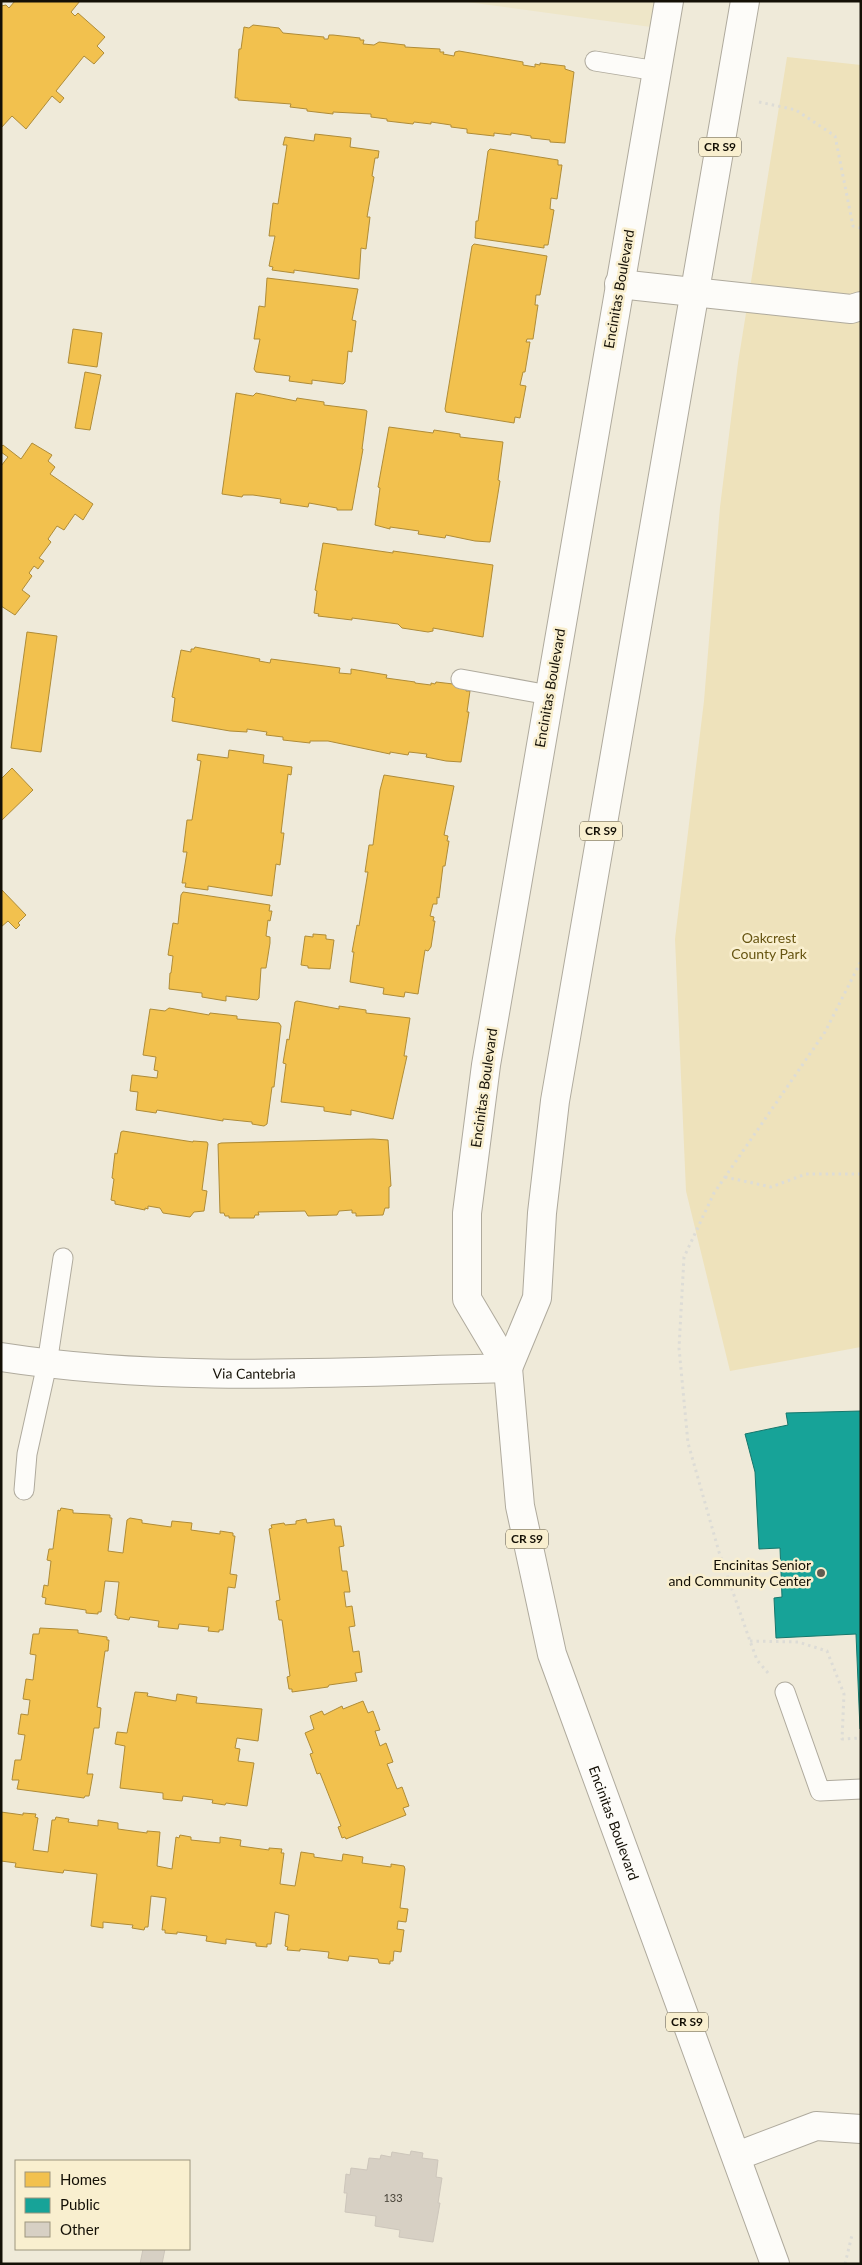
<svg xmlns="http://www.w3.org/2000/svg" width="862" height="2265" viewBox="0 0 862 2265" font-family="Lato,sans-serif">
<rect width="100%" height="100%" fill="#efead9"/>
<!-- built -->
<path fill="#eee6c8" d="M 460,1 L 655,1 L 651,27 Z"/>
<!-- green -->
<path fill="#eee2bb" d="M 787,57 L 861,65 L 861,1347 L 730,1371 L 686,1191 L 675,939 L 704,701 L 720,507 L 738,363 Z"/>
<!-- homes -->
<path fill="#f2c14e" stroke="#af8c38" d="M 15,1 L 80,1 L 71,12 L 75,16 L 78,13 L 105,37 L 97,46 L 104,53 L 94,64 L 84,56 L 56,91 L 64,98 L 60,103 L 52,96 L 26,129 L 12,116 L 1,128 L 1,6 L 6,5 L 9,8 Z
M 253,25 L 279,28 L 283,33 L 324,37 L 324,39 L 328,39 L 329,35 L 333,35 L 360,38 L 360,40 L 364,40 L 363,44 L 374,45 L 379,42 L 405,45 L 405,47 L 440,49 L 440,52 L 444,52 L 443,54 L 454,56 L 455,52 L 459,51 L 523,62 L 523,65 L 535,67 L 535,64 L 540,65 L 540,63 L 565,66 L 565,69 L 574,72 L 565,143 L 550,142 L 550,140 L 531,138 L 531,136 L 511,133 L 511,135 L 494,133 L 494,136 L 467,133 L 467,129 L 451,127 L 451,125 L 431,122 L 431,124 L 414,122 L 413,124 L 387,121 L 387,119 L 371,117 L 371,114 L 333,112 L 333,114 L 307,111 L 307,109 L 290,107 L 291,104 L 238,100 L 238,98 L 235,98 L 239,49 L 241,49 L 244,27 L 249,28 Z
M 315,134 L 351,138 L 350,147 L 379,151 L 378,158 L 375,158 L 372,176 L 374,177 L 367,217 L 370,217 L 366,249 L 361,248 L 359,279 L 294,270 L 294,273 L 272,270 L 273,267 L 269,266 L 275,236 L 269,236 L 273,203 L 278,204 L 287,145 L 283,145 L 285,137 L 314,141 Z
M 490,149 L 558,160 L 558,165 L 562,165 L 557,199 L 551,198 L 550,209 L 554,210 L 548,245 L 544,245 L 544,248 L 475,238 L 476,221 L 478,221 L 488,151 Z
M 474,244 L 547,256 L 540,295 L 536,295 L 535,305 L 538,305 L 533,339 L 527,339 L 526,342 L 530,342 L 525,372 L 523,372 L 520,385 L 526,386 L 520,418 L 515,417 L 514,423 L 446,412 L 445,409 L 472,246 Z
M 267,278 L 358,289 L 352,320 L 356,321 L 352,352 L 348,351 L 345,382 L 343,384 L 312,380 L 312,384 L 289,381 L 290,376 L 256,372 L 254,369 L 260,339 L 254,339 L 259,306 L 265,307 Z
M 73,329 L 102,333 L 97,367 L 68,363 Z
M 85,372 L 101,375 L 90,430 L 75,428 Z
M 236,393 L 253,396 L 256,393 L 296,401 L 297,398 L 324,402 L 324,405 L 365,410 L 367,411 L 362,449 L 363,449 L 352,510 L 337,510 L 337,508 L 309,503 L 308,507 L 280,503 L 281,499 L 253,495 L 243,495 L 242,497 L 222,494 Z
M 389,427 L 433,433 L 434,430 L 460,434 L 460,437 L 503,442 L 498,480 L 500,481 L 490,542 L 475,541 L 446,535 L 445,538 L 418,534 L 419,531 L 390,527 L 390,529 L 375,525 L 380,488 L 378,487 Z
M 32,443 L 52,455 L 48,461 L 55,467 L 50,474 L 93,504 L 83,520 L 75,514 L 64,530 L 57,526 L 48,539 L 51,542 L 39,558 L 44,561 L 38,569 L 34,566 L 29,573 L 32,576 L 22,590 L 30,596 L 15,615 L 1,606 L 1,466 L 8,457 L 1,452 L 1,447 L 3,445 L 21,459 Z
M 323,543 L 393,553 L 393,551 L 493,565 L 483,637 L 433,628 L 433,631 L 428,632 L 402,628 L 398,624 L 352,618 L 352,620 L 318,616 L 319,614 L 314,613 L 317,591 L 315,590 Z
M 27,632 L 57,636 L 41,752 L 11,748 Z
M 195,647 L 260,659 L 259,661 L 270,663 L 271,659 L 340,668 L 339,673 L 351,674 L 351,669 L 387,675 L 386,678 L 415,682 L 415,683 L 431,685 L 431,683 L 435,684 L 436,682 L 462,685 L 466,688 L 466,691 L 470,691 L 467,712 L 469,712 L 461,762 L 446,761 L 426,757 L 427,754 L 409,752 L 408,755 L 390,752 L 390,754 L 328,741 L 310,741 L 310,743 L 283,740 L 283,737 L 266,735 L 267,732 L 247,729 L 247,732 L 230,731 L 172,721 L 175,698 L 172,697 L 181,650 L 191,652 L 191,649 L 194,649 Z
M 229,750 L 264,755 L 263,763 L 292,767 L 291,775 L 288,774 L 281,833 L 284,833 L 280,865 L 276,864 L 272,896 L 208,886 L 208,890 L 185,887 L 186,883 L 182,883 L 187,852 L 183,852 L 187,820 L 192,820 L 201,761 L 197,760 L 198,754 L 228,758 Z
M 12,768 L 33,790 L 1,821 L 1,779 Z
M 384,775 L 454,786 L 444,835 L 448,836 L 447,841 L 449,841 L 445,866 L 443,866 L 439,898 L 437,897 L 437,904 L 433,904 L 430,916 L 434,917 L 433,921 L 435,921 L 431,947 L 428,951 L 425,950 L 418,994 L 405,992 L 404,997 L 383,994 L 384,988 L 350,982 L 354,952 L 352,952 L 357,925 L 359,926 L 368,872 L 365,872 L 369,845 L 373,845 L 380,790 Z
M 1,889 L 26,915 L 18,923 L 20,925 L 16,929 L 8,921 L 1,927 Z
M 183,892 L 270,905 L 269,911 L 272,911 L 270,921 L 268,920 L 266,936 L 270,937 L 270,943 L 266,968 L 261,968 L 259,998 L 257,1000 L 226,996 L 226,1001 L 202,997 L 202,993 L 169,989 L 170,973 L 171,973 L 173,956 L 168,955 L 173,923 L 178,924 L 181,895 Z
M 313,934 L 326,935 L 326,939 L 334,940 L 330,969 L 308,968 L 308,966 L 301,965 L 305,936 L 313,937 Z
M 297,1001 L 339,1009 L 339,1006 L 366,1010 L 366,1013 L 410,1018 L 404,1056 L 407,1056 L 393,1119 L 351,1110 L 351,1115 L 324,1111 L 324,1107 L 281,1102 L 286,1064 L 283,1063 L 287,1039 L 289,1040 L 295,1002 Z
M 169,1008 L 209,1015 L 210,1013 L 237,1016 L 237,1019 L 279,1023 L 281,1026 L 274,1087 L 272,1087 L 267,1124 L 264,1126 L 252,1124 L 252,1122 L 223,1119 L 223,1121 L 157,1110 L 156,1113 L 136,1110 L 138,1092 L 130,1091 L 132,1075 L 157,1078 L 158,1071 L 154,1070 L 156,1057 L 143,1055 L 150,1009 L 165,1011 Z
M 123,1131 L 193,1142 L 193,1141 L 207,1142 L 208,1144 L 202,1190 L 207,1191 L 204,1211 L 194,1212 L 190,1217 L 163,1213 L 160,1208 L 148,1206 L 148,1209 L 145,1208 L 145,1210 L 115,1204 L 115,1201 L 111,1200 L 114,1179 L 112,1178 L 115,1153 L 117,1154 L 121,1132 Z
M 373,1139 L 388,1140 L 391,1186 L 389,1187 L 389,1208 L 385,1208 L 383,1215 L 356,1216 L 356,1213 L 352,1213 L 352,1210 L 339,1211 L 337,1215 L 308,1216 L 305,1211 L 258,1212 L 259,1215 L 255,1215 L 254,1218 L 229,1218 L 229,1216 L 225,1216 L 224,1213 L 220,1213 L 218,1144 L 221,1143 Z
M 61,1508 L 73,1510 L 73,1513 L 110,1515 L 110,1518 L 112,1518 L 108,1551 L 123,1553 L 127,1520 L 130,1518 L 142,1520 L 142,1523 L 171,1527 L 172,1521 L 192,1523 L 191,1530 L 220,1534 L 220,1531 L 233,1533 L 233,1536 L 235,1536 L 230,1574 L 237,1575 L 235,1588 L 228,1587 L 223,1630 L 219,1630 L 219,1632 L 208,1631 L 209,1627 L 179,1624 L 178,1629 L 158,1627 L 159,1621 L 130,1617 L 129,1620 L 117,1618 L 117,1616 L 115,1615 L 119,1582 L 105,1581 L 101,1612 L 98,1612 L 98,1614 L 86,1613 L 86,1610 L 45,1604 L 46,1598 L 42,1597 L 44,1585 L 48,1586 L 51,1561 L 47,1560 L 49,1549 L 53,1549 L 58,1510 L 60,1511 Z
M 306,1519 L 307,1523 L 334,1519 L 335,1526 L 341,1526 L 344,1546 L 339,1547 L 342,1571 L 347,1571 L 350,1592 L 344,1592 L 346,1607 L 352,1606 L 355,1626 L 349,1627 L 353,1652 L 359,1651 L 362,1672 L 355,1673 L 357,1681 L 329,1685 L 328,1687 L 292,1692 L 292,1689 L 289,1689 L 287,1677 L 290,1676 L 282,1620 L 279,1620 L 276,1601 L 280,1600 L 269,1529 L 272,1528 L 271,1525 L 284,1523 L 285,1525 L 296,1524 L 296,1521 Z
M 40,1628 L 78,1630 L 78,1633 L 107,1637 L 107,1640 L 109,1640 L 108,1651 L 105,1651 L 97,1707 L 101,1708 L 99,1728 L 94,1728 L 87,1774 L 93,1774 L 89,1796 L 85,1796 L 84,1798 L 17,1789 L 19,1780 L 12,1780 L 15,1760 L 21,1760 L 25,1735 L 18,1734 L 21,1714 L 28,1715 L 30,1700 L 23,1699 L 26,1679 L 33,1680 L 36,1655 L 30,1654 L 33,1634 L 39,1634 Z
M 135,1692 L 148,1693 L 147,1696 L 176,1701 L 177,1694 L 197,1697 L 196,1703 L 262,1709 L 258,1741 L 237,1738 L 235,1748 L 240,1749 L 238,1761 L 254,1763 L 247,1806 L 226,1803 L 225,1805 L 212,1803 L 213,1800 L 183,1796 L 182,1801 L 163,1799 L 163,1793 L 120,1788 L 125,1746 L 115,1744 L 117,1732 L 127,1733 Z
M 363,1701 L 368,1713 L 373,1711 L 380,1730 L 375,1731 L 380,1746 L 386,1743 L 393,1762 L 387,1764 L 397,1789 L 402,1787 L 409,1806 L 403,1808 L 406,1815 L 346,1839 L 345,1837 L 342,1838 L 338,1827 L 341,1826 L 320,1773 L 317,1774 L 310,1754 L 313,1753 L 305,1733 L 314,1729 L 310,1716 L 322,1711 L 324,1715 L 342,1706 L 343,1709 Z
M 1,1812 L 23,1815 L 23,1813 L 36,1814 L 35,1817 L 38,1818 L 33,1850 L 48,1852 L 52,1820 L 55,1820 L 56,1817 L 69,1819 L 68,1822 L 98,1826 L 98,1820 L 118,1823 L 118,1829 L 147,1833 L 147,1831 L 160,1832 L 157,1866 L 172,1869 L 176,1837 L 179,1838 L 180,1835 L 191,1837 L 191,1840 L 220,1843 L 220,1837 L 241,1840 L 240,1846 L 269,1850 L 269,1848 L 282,1849 L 281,1853 L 284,1853 L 280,1884 L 295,1886 L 301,1852 L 314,1854 L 314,1857 L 342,1861 L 343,1854 L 363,1857 L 362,1863 L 391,1867 L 391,1864 L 404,1866 L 405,1869 L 400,1908 L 408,1909 L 406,1922 L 398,1921 L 397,1929 L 404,1930 L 401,1952 L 394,1951 L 393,1961 L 390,1961 L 390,1964 L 379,1963 L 378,1959 L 349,1956 L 348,1961 L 328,1958 L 329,1952 L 300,1949 L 300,1951 L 287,1950 L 288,1947 L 285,1946 L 289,1915 L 275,1912 L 271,1944 L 267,1944 L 267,1947 L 256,1946 L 256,1943 L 226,1939 L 226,1944 L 206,1941 L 207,1936 L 177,1932 L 177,1934 L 165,1933 L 165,1930 L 162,1930 L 166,1898 L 151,1896 L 148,1927 L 145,1927 L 144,1930 L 132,1928 L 133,1925 L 103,1922 L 103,1928 L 91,1926 L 97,1874 L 64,1870 L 63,1873 L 15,1867 L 16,1863 L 1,1861 Z"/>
<!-- public -->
<path fill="#17a398" stroke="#16776c" d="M 861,1411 L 861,1729 L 860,1729 L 856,1634 L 776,1638 L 774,1598 L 782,1597 L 780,1548 L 759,1549 L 755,1472 L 745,1434 L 788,1425 L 786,1413 Z"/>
<!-- building -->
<path fill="#d7d0c4" stroke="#cdc6bb" d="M 411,2151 L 423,2153 L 422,2158 L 438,2160 L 436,2177 L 442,2178 L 438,2203 L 440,2203 L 433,2242 L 399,2237 L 400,2230 L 375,2226 L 376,2216 L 345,2212 L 347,2193 L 344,2193 L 346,2174 L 350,2175 L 351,2168 L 367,2170 L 369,2158 L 380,2159 L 381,2155 L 391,2157 L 392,2152 L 410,2155 Z
M 143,2249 L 165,2249 L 162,2264 L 140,2264 Z"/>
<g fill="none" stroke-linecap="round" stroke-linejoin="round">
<defs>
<path id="lane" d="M 595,61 L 657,71
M 461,679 L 549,695
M 24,1490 L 27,1454 L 47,1364 L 63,1258
M 785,1692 L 820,1791 L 861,1789"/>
<path id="street" d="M 619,284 L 851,309 L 861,306"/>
<g id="secondary">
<path id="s1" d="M 1,1357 C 168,1383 339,1372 508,1368"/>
<path d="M 737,2156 L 816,2126 L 861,2129"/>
</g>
<g id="primary">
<path id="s2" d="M 669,1 L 486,1065 L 467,1213 L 467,1299 L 508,1368 L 520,1506 L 552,1654 L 775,2264"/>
<path d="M 508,1368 L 537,1298 L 542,1213 L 555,1101 L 745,1"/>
</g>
</defs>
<!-- lane casing -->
<use href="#lane" stroke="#afaa9d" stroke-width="21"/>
<!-- street casing -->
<use href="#street" stroke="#afaa9d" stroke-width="30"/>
<!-- secondary casing -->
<use href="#secondary" stroke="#afaa9d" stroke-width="30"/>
<!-- primary casing -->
<use href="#primary" stroke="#afaa9d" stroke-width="30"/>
<!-- path -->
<path stroke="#dddcd6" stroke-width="3" stroke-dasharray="2.5 4" stroke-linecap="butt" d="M 759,102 L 796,110 L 835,136 L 853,226 L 861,228
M 725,1177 L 771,1187 L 806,1174 L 861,1174
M 750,1641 L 798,1642 L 827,1651 L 844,1694 L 842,1739 L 861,1738
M 768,1673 L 757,1660 L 750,1641 L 719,1552 L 688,1443 L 679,1348 L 684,1257 L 714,1193 L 825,1032 L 861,961
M 845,2264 L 852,2235"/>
<!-- lane -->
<use href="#lane" stroke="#fdfcf9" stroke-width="19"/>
<!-- street -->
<use href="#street" stroke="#fdfcf9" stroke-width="28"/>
<!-- secondary -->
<use href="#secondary" stroke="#fdfcf9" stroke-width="28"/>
<!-- primary -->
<use href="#primary" stroke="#fdfcf9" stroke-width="28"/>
</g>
<!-- markers -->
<circle fill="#615c50" stroke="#f9efcf" stroke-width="2" cx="821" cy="1573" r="5"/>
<g text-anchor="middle" stroke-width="5" stroke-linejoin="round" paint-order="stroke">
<!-- number labels -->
<g font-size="11" fill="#484338">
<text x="393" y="2202">133</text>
</g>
<!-- shield labels -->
<g fill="#f9efcf" stroke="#595342" stroke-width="1">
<rect x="699" y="137.5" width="42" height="19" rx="4"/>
<rect x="580" y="821.5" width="42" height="19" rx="4"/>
<rect x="506" y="1529.5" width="42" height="19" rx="4"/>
<rect x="666" y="2012.5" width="42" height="19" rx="4"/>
</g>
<g font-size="12" font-weight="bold" fill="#141006">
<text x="720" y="151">CR S9</text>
<text x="601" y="835">CR S9</text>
<text x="527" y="1543">CR S9</text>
<text x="687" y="2026">CR S9</text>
</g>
<!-- street labels -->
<g font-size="14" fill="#141006" stroke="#f9efcf">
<text transform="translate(619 289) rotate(-80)" y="5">Encinitas Boulevard</text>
<text transform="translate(550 688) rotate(-80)" y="5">Encinitas Boulevard</text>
<text transform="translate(484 1088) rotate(-82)" y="5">Encinitas Boulevard</text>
<text dy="5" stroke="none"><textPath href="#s1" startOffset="254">Via Cantebria</textPath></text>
<text dy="5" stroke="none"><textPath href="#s2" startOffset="1865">Encinitas Boulevard</textPath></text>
</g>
<!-- park labels -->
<g font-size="14" fill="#675512" stroke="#f9efcf">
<text x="769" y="943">Oakcrest<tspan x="769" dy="16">County Park</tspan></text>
</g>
<!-- poi labels -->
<g font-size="14" fill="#141006" stroke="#f9efcf" text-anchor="end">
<text x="811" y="1570">Encinitas Senior<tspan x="811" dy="16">and Community Center</tspan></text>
</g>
</g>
<!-- border -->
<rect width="862" height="2265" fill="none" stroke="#141006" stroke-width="5"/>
<!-- legend -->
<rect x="15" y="2160" width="175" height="90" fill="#f9efcf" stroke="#9d967f"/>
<rect x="25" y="2172" width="25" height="15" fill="#f2c14e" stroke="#9d967f"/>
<text x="60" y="2185" font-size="15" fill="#141006">Homes</text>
<rect x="25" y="2198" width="25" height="15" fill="#17a398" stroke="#9d967f"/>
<text x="60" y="2210" font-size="15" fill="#141006">Public</text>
<rect x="25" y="2222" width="25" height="15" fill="#d7d0c4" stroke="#9d967f"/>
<text x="60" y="2235" font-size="15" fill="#141006">Other</text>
</svg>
